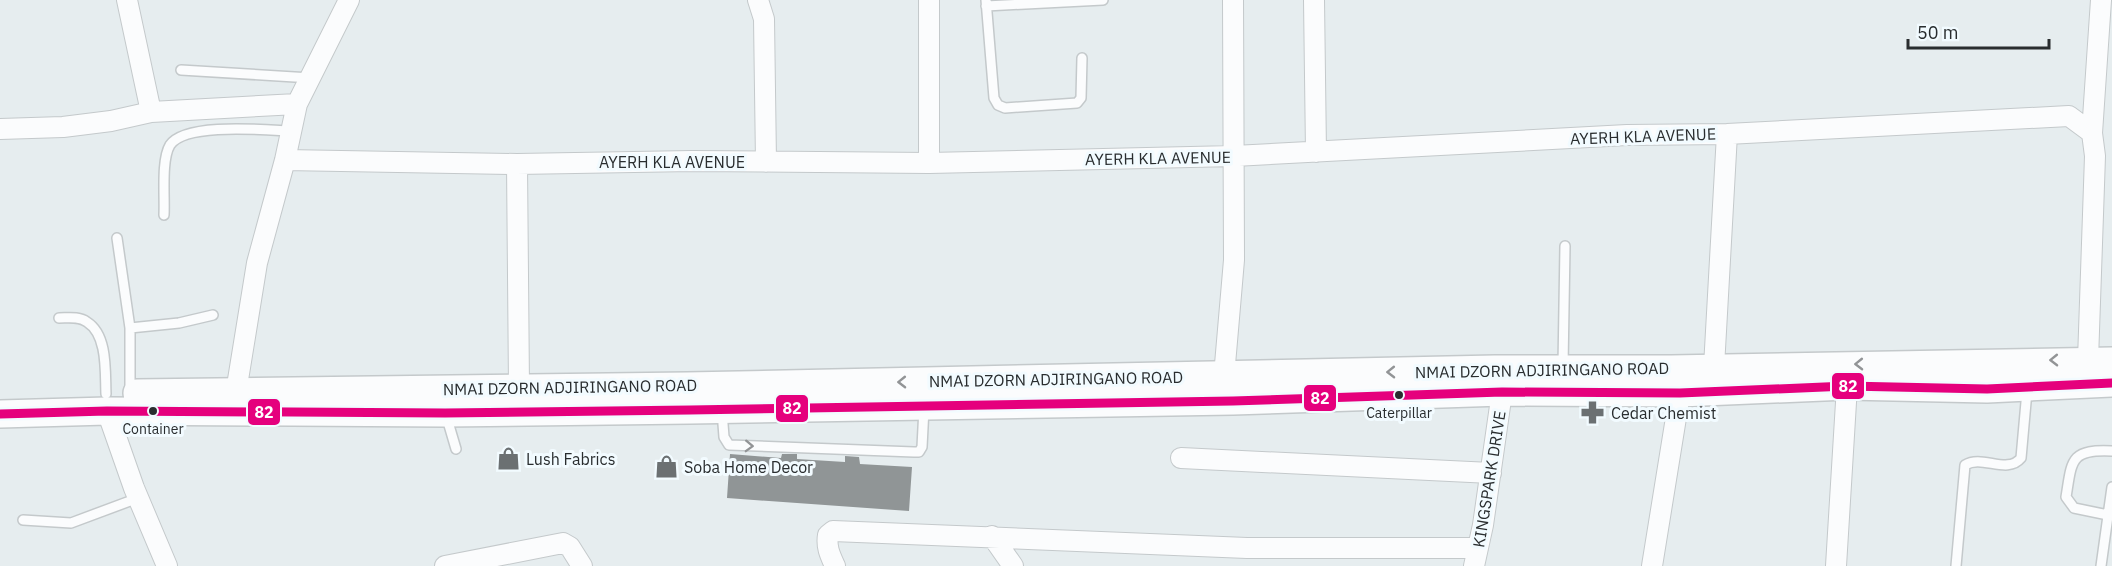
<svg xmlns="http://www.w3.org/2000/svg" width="2112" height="566" viewBox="0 0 2112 566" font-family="'IBM Plex Sans',sans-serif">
<rect width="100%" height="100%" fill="#e6edef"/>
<!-- building -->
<path fill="#909596" d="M 730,454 L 781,458 L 782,454 L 797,454 L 797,459 L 845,462 L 845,456 L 859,457 L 860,464 L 912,467 L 909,511 L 727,498 Z"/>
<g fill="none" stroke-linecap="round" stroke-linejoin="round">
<defs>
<path id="service" d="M 986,0 L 994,98 L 998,105 L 1005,108 L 1077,103 L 1081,98 L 1082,58
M 986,6 L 1103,0
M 181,70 L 311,78
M 164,215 C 165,197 161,160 170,145 C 185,122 266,130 291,131
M 117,238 L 130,328 L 130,393
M 59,318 C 68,318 79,316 87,322 C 108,335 105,372 106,394
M 130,328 L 179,323 L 213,315
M 1563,366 L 1565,246
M 722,411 L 724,437 L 729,445 L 914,452 L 919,452 L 922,447 L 924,408
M 446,415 L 456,449
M 2108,515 L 2074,508 L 2066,497 C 2072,460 2070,449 2112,451
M 23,520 L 71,523 L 138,498
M 1956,566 L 1965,465 C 1982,454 2007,475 2021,458 L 2027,391
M 2101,566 L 2112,487"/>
<path id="minor" d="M 127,0 L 151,112
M 758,0 L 764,19 L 766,162
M 929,0 L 929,163
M 1314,0 L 1316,152
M 0,129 L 63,127 L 111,121 L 151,112 L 297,104
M 2092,133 L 2101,0
M 285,160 L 517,164 L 692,161 L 929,163 L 1234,156 L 1627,135 L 1727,134 L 2069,116 L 2092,133 L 2095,156 L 2088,360
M 517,164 L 519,387
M 1714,367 L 1727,134
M 1224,376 L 1234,260 L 1233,0
M 236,392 L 257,263 L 285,160 L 297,104 L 349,0
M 107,411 L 134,488 L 167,566
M 1181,458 L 1491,473
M 992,536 L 1013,566
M 445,566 L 563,543 L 570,547 L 582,566
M 835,566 C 830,555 826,547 828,535 L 833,531 L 1247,548 L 1478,548
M 1474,566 L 1483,525 L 1502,392
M 1652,566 L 1680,393
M 1836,566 L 1847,386"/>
<path id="secondary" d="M 137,393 L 687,386 L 1495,369 L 1671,369 L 2112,361
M 0,414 L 107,411 L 445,413 L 690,410 L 1233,401 L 1502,392 L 1680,393 L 1847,386 L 1987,389 L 2112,383"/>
</defs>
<!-- service casing -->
<use href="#service" stroke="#c4c9cb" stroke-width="12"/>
<!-- minor casing -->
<use href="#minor" stroke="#c4c9cb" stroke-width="22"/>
<!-- secondary casing -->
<use href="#secondary" stroke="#c4c9cb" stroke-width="30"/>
<!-- service -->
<use href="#service" stroke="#fbfcfd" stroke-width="9"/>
<!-- minor -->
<use href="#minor" stroke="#fbfcfd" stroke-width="20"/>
<!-- secondary -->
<use href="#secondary" stroke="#fbfcfd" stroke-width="27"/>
<defs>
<path id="bus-1" d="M 0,414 L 107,411 L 445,413 L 690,410 L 1233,401 L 1502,392 L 1680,393 L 1847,386 L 1987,389 L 2112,383"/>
</defs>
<!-- bus-1 casing -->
<use href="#bus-1" stroke="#f2fbff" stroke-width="14"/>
<!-- bus-1 -->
<use href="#bus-1" stroke="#e5007d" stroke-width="9"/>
</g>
<!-- one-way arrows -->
<defs><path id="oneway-chevron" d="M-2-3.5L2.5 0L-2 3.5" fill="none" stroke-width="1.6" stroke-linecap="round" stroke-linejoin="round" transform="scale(1.5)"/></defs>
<g stroke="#929496">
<use href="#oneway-chevron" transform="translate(2054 360) rotate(179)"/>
<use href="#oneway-chevron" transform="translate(1859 364) rotate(179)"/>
<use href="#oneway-chevron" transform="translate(1391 372) rotate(179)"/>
<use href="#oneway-chevron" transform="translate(902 382) rotate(179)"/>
<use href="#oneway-chevron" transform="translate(749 446) rotate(2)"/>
</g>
<!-- icons -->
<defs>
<symbol id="pharmacy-bare" viewBox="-9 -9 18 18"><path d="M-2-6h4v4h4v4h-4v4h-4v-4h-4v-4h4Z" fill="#6b7072" stroke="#f2fbff" stroke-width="2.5" paint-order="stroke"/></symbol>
<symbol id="shop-bare" viewBox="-9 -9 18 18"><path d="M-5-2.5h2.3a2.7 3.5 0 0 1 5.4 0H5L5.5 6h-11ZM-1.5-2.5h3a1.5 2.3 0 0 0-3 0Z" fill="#6b7072" stroke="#f2fbff" stroke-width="2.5" paint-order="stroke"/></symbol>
</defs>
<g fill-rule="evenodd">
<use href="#pharmacy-bare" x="1576" y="396" width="33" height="33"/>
<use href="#shop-bare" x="492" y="442" width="33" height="33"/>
<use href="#shop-bare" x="650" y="450" width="33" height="33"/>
</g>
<!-- markers -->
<g fill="#292d2f" stroke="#f2fbff" stroke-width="2">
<circle cx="1399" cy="395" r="5"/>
<circle cx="153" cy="411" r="5"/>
</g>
<g text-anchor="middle" stroke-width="6" stroke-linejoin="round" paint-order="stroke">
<!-- bus labels -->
<g font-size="14" fill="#292d2f" stroke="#f2fbff">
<text x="1399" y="418">Caterpillar</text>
<text x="153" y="434">Container</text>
</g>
<!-- street labels -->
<g font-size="16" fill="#292d2f" stroke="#f2fbff">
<text transform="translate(1643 136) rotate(-2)" y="6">AYERH KLA AVENUE</text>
<text transform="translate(1158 158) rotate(-1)" y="6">AYERH KLA AVENUE</text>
<text x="672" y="168">AYERH KLA AVENUE</text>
<text transform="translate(1542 370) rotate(-1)" y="6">NMAI DZORN ADJIRINGANO ROAD</text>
<text transform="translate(1056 379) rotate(-1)" y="6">NMAI DZORN ADJIRINGANO ROAD</text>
<text transform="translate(570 387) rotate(-1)" y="6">NMAI DZORN ADJIRINGANO ROAD</text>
<text transform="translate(1489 479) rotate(-81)" y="6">KINGSPARK DRIVE</text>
</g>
<!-- poi labels -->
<g font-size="16" fill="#292d2f" stroke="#f2fbff" text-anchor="start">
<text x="1611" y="419">Cedar Chemist</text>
<text x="526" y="465">Lush Fabrics</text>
<text x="684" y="473">Soba Home Decor</text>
</g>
</g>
<g stroke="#f2fbff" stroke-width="2">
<rect x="1831" y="372" width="34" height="28" rx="6" fill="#e5007d"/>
<rect x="1303" y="384" width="34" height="28" rx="6" fill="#e5007d"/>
<rect x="775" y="394" width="34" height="29" rx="6" fill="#e5007d"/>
<rect x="247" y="398" width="34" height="28" rx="6" fill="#e5007d"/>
</g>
<g font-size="16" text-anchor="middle" font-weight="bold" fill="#fff">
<text x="1848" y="392">82</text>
<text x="1320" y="404">82</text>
<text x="792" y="414">82</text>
<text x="264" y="418">82</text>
</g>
<!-- scale -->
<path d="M1908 39v9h141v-9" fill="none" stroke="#292d2f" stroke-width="3"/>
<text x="1917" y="39" font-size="18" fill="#292d2f" stroke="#f2fbff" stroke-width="4.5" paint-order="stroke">50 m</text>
</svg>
